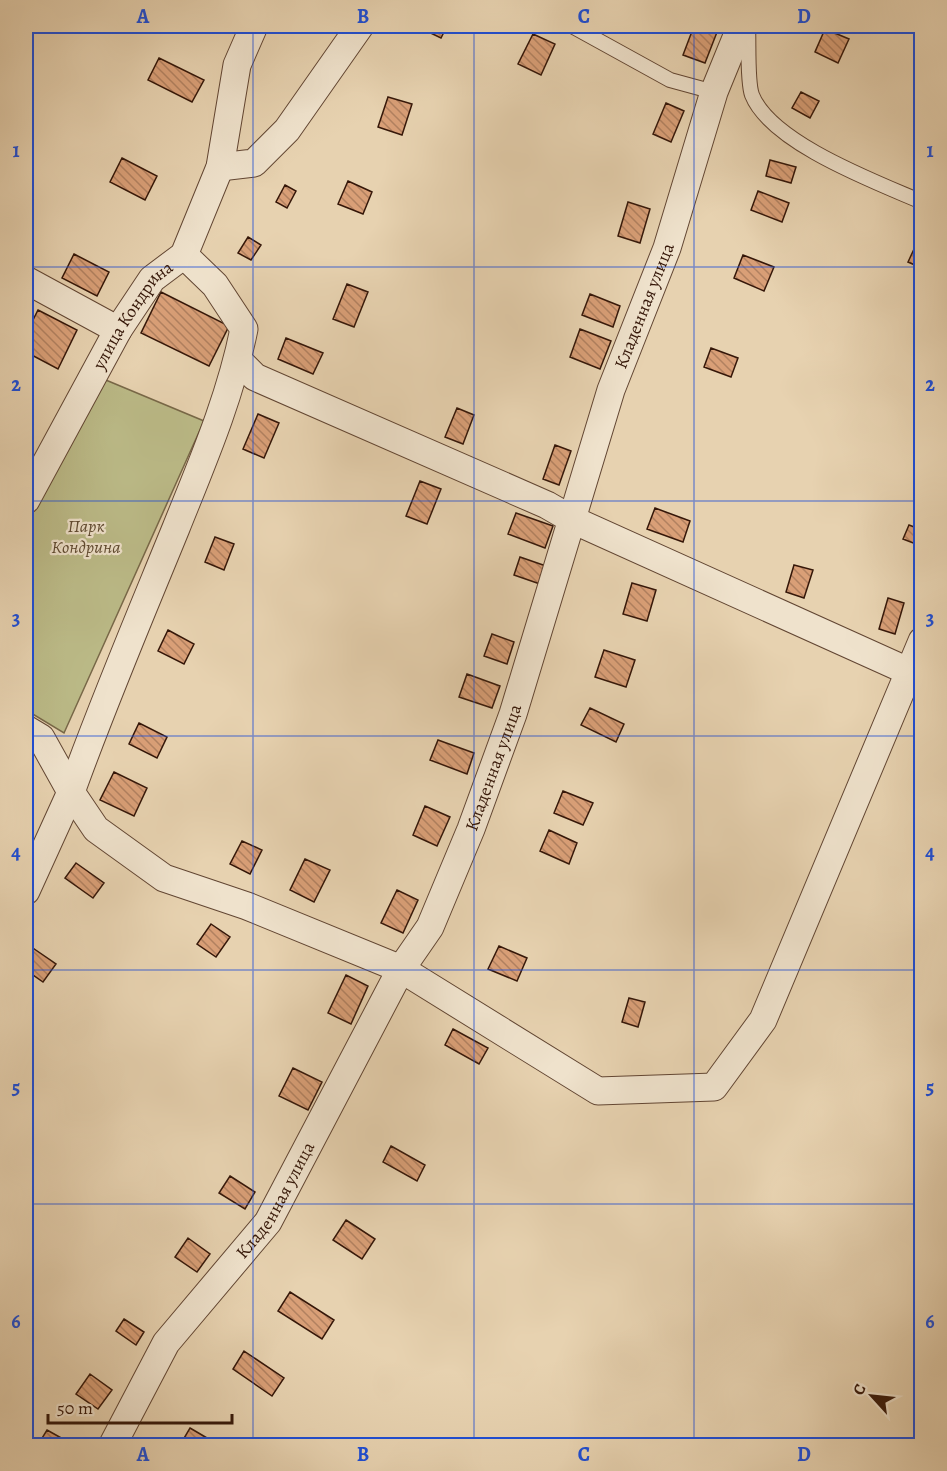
<svg xmlns="http://www.w3.org/2000/svg" width="947" height="1471" viewBox="0 0 947 1471" font-family="Alegreya,serif">
<defs>
<pattern id="building-back-hatch" width="6" height="6" patternUnits="userSpaceOnUse" patternTransform="scale(1.5)"><rect width="6" height="6" fill="#d99f77"/><path d="M-1 5l2 2M0 0l6 6M5-1l2 2" fill="none" stroke="#b18160"/></pattern>
</defs>
<rect width="100%" height="100%" fill="#e7d2b0"/>
<filter id="stains"><feTurbulence type="fractalNoise" baseFrequency=".00333" numOctaves="4"/><feColorMatrix values="0 0 0 0 .2 0 0 0 0 .09 0 0 0 0 .02 0 0 0 .5 -.17"/></filter>
<radialGradient id="worn" r=".72"><stop offset=".6" stop-color="#630" stop-opacity="0"/><stop offset="1" stop-color="#630" stop-opacity=".3"/></radialGradient>
<!-- park -->
<path fill="#bbba87" stroke="#786848" stroke-width="1.5" d="M 101,378 L 204,421 L 64,733 L 26,710 L 26,523 Z"/>
<!-- building -->
<path fill="url(#building-back-hatch)" stroke="#351709" stroke-width="1.5" d="M 416,26 L 447,26 L 441,38 Z
M 694,26 L 719,27 L 705,63 L 683,55 Z
M 825,29 L 849,39 L 838,63 L 815,52 Z
M 533,34 L 555,44 L 541,75 L 518,64 Z
M 159,58 L 204,80 L 192,102 L 148,80 Z
M 801,92 L 819,101 L 810,118 L 792,108 Z
M 388,97 L 412,104 L 402,135 L 378,127 Z
M 666,103 L 684,111 L 671,142 L 653,134 Z
M 122,158 L 157,176 L 145,200 L 110,182 Z
M 770,160 L 796,167 L 791,183 L 766,176 Z
M 348,181 L 372,192 L 363,214 L 338,204 Z
M 285,185 L 296,191 L 287,208 L 276,202 Z
M 758,191 L 789,203 L 782,222 L 751,210 Z
M 628,202 L 650,209 L 640,243 L 618,236 Z
M 922,232 L 922,268 L 908,262 Z
M 248,237 L 261,245 L 251,260 L 238,253 Z
M 74,254 L 109,272 L 97,296 L 62,278 Z
M 743,255 L 774,267 L 764,291 L 734,278 Z
M 347,284 L 368,292 L 354,327 L 333,319 Z
M 161,292 L 229,326 L 209,366 L 141,333 Z
M 590,294 L 620,306 L 613,327 L 582,315 Z
M 38,310 L 77,330 L 58,369 L 26,352 L 26,334 Z
M 580,329 L 611,341 L 600,369 L 570,357 Z
M 286,338 L 323,353 L 313,374 L 278,359 Z
M 711,348 L 738,358 L 731,377 L 704,367 Z
M 457,408 L 474,415 L 463,444 L 445,437 Z
M 258,414 L 279,423 L 264,458 L 243,449 Z
M 555,445 L 571,451 L 559,485 L 543,479 Z
M 420,481 L 441,489 L 427,524 L 406,516 Z
M 655,508 L 690,521 L 683,542 L 647,529 Z
M 516,513 L 553,526 L 545,548 L 508,534 Z
M 909,525 L 922,530 L 921,546 L 903,539 Z
M 215,537 L 234,544 L 224,570 L 205,562 Z
M 520,557 L 546,566 L 540,584 L 514,575 Z
M 794,565 L 813,570 L 804,598 L 786,592 Z
M 632,583 L 656,590 L 647,621 L 623,614 Z
M 888,598 L 904,603 L 895,634 L 879,629 Z
M 168,630 L 194,644 L 184,664 L 158,651 Z
M 492,634 L 514,642 L 507,664 L 484,656 Z
M 604,650 L 635,660 L 626,687 L 595,677 Z
M 467,674 L 500,686 L 492,708 L 459,697 Z
M 590,708 L 624,724 L 616,742 L 581,725 Z
M 139,723 L 167,737 L 157,758 L 129,744 Z
M 438,740 L 474,753 L 467,774 L 430,760 Z
M 114,772 L 147,788 L 134,816 L 100,800 Z
M 563,791 L 593,803 L 583,825 L 554,813 Z
M 425,806 L 450,817 L 437,846 L 413,835 Z
M 549,830 L 577,843 L 569,864 L 540,851 Z
M 242,841 L 262,850 L 250,874 L 230,864 Z
M 305,859 L 330,870 L 314,902 L 290,890 Z
M 76,863 L 104,883 L 93,898 L 65,878 Z
M 397,890 L 418,900 L 403,933 L 381,923 Z
M 211,924 L 230,937 L 216,957 L 197,944 Z
M 27,944 L 56,964 L 43,982 L 26,970 Z
M 499,946 L 527,958 L 517,981 L 488,969 Z
M 346,975 L 368,986 L 351,1024 L 328,1013 Z
M 629,998 L 645,1002 L 638,1027 L 622,1022 Z
M 453,1029 L 488,1048 L 479,1064 L 445,1045 Z
M 293,1068 L 322,1082 L 308,1110 L 279,1096 Z
M 391,1146 L 425,1165 L 417,1181 L 383,1162 Z
M 230,1176 L 255,1192 L 245,1209 L 219,1193 Z
M 346,1220 L 375,1239 L 362,1259 L 333,1240 Z
M 188,1238 L 210,1254 L 197,1272 L 175,1257 Z
M 290,1292 L 334,1320 L 322,1339 L 278,1311 Z
M 124,1319 L 144,1332 L 136,1345 L 116,1331 Z
M 244,1351 L 284,1378 L 272,1396 L 233,1369 Z
M 90,1374 L 112,1390 L 98,1409 L 76,1394 Z
M 190,1428 L 219,1445 L 219,1446 L 180,1445 Z
M 47,1430 L 72,1444 L 72,1446 L 39,1443 Z"/>
<g fill="none" stroke-linecap="round" stroke-linejoin="round">
<defs>
<path id="lane" d="M 572,26 L 670,80 L 714,92
M 748,26 C 749,42 747,82 752,95 C 771,143 876,182 922,202"/>
<g id="street">
<path d="M 220,167 L 254,163 L 287,130 L 360,26"/>
<path d="M 184,255 L 215,285 L 244,329 C 230,399 202,463 176,528 C 140,616 103,703 71,792 L 96,829 L 164,878 L 247,906 L 401,969 L 598,1091 L 714,1087 L 763,1020 L 922,641"/>
<path d="M 26,280 L 118,330"/>
<path d="M 238,360 L 255,377 L 547,505 L 573,520 L 910,672"/>
<path id="s1" d="M 26,500 L 118,330 L 152,279 L 184,255 L 220,167 L 237,65 L 254,26"/>
<path d="M 26,729 L 41,738 L 71,792 L 26,891"/>
<path id="s2" d="M 112,1446 L 166,1343 L 268,1222 L 401,969 L 430,927 L 471,829 L 513,714 L 611,390 L 667,248 L 714,92 L 741,26"/>
</g>
</defs>
<!-- lane casing -->
<use href="#lane" stroke="#624633" stroke-width="16"/>
<!-- street casing -->
<use href="#street" stroke="#624633" stroke-width="29"/>
<!-- lane -->
<use href="#lane" stroke="#efe2cc" stroke-width="14"/>
<!-- street -->
<use href="#street" stroke="#efe2cc" stroke-width="27"/>
</g>
<!-- grid -->
<path fill="none" stroke="#1d4ed8" stroke-width="1.5" stroke-opacity="0.55" d="M 253,26 L 253,1446M 474,26 L 474,1446M 694,26 L 694,1446M 26,267 L 922,267M 26,501 L 922,501M 26,736 L 922,736M 26,970 L 922,970M 26,1204 L 922,1204"/>
<g text-anchor="middle" stroke-width="4.5" stroke-linejoin="round" paint-order="stroke">
<!-- street labels -->
<g font-size="18" fill="#351709" stroke="#efe2cc">
<text dy="6" stroke="none"><textPath href="#s2" startOffset="1269">Кладенная улица</textPath></text>
<text dy="6" stroke="none"><textPath href="#s1" startOffset="214">улица Кондрина</textPath></text>
<text dy="6" stroke="none"><textPath href="#s2" startOffset="783">Кладенная улица</textPath></text>
<text dy="6" stroke="none"><textPath href="#s2" startOffset="297">Кладенная улица</textPath></text>
</g>
<!-- park labels -->
<g font-size="18" font-style="italic" fill="#5d482f" stroke="#efe2cc">
<text x="86" y="532">Парк<tspan x="86" dy="21">Кондрина</tspan></text>
</g>
</g>
<!-- margin -->
<rect width="947" height="1471" fill="none" stroke="#e7d2b0" stroke-width="66"/>
<!-- north arrow -->
<g transform="translate(872 1396) rotate(297)" stroke="#efe2cc" stroke-width="4.5" paint-order="stroke">
<path d="M0-4.5L10 22L0 15L-10 22Z" fill="#351709"/>
<text y="-9" font-size="16" font-weight="bold" text-anchor="middle" fill="#351709">С</text>
</g>
<!-- scale -->
<path d="M48 1414v9h184v-9" fill="none" stroke="#351709" stroke-width="3"/>
<text x="57" y="1414" font-size="18" fill="#351709" stroke="#efe2cc" stroke-width="4.5" paint-order="stroke">50 m</text>
<rect x="33" y="33" width="881" height="1405" fill="none" stroke="#1d4ed8" stroke-width="2"/>
<g font-size="20" text-anchor="middle" font-weight="bold" fill="#1d4ed8">
<text x="143" y="23">A</text>
<text x="363" y="23">B</text>
<text x="584" y="23">C</text>
<text x="804" y="23">D</text>
<text x="16" y="157">1</text>
<text x="930" y="157">1</text>
<text x="16" y="391">2</text>
<text x="930" y="391">2</text>
<text x="16" y="625">3</text>
<text x="930" y="625">3</text>
<text x="16" y="859">4</text>
<text x="930" y="859">4</text>
<text x="16" y="1094">5</text>
<text x="930" y="1094">5</text>
<text x="16" y="1328">6</text>
<text x="930" y="1328">6</text>
<text x="143" y="1461">A</text>
<text x="363" y="1461">B</text>
<text x="584" y="1461">C</text>
<text x="804" y="1461">D</text>
</g>
<rect width="100%" height="100%" filter="url(#stains)"/>
<rect width="100%" height="100%" fill="url(#worn)"/>
</svg>
